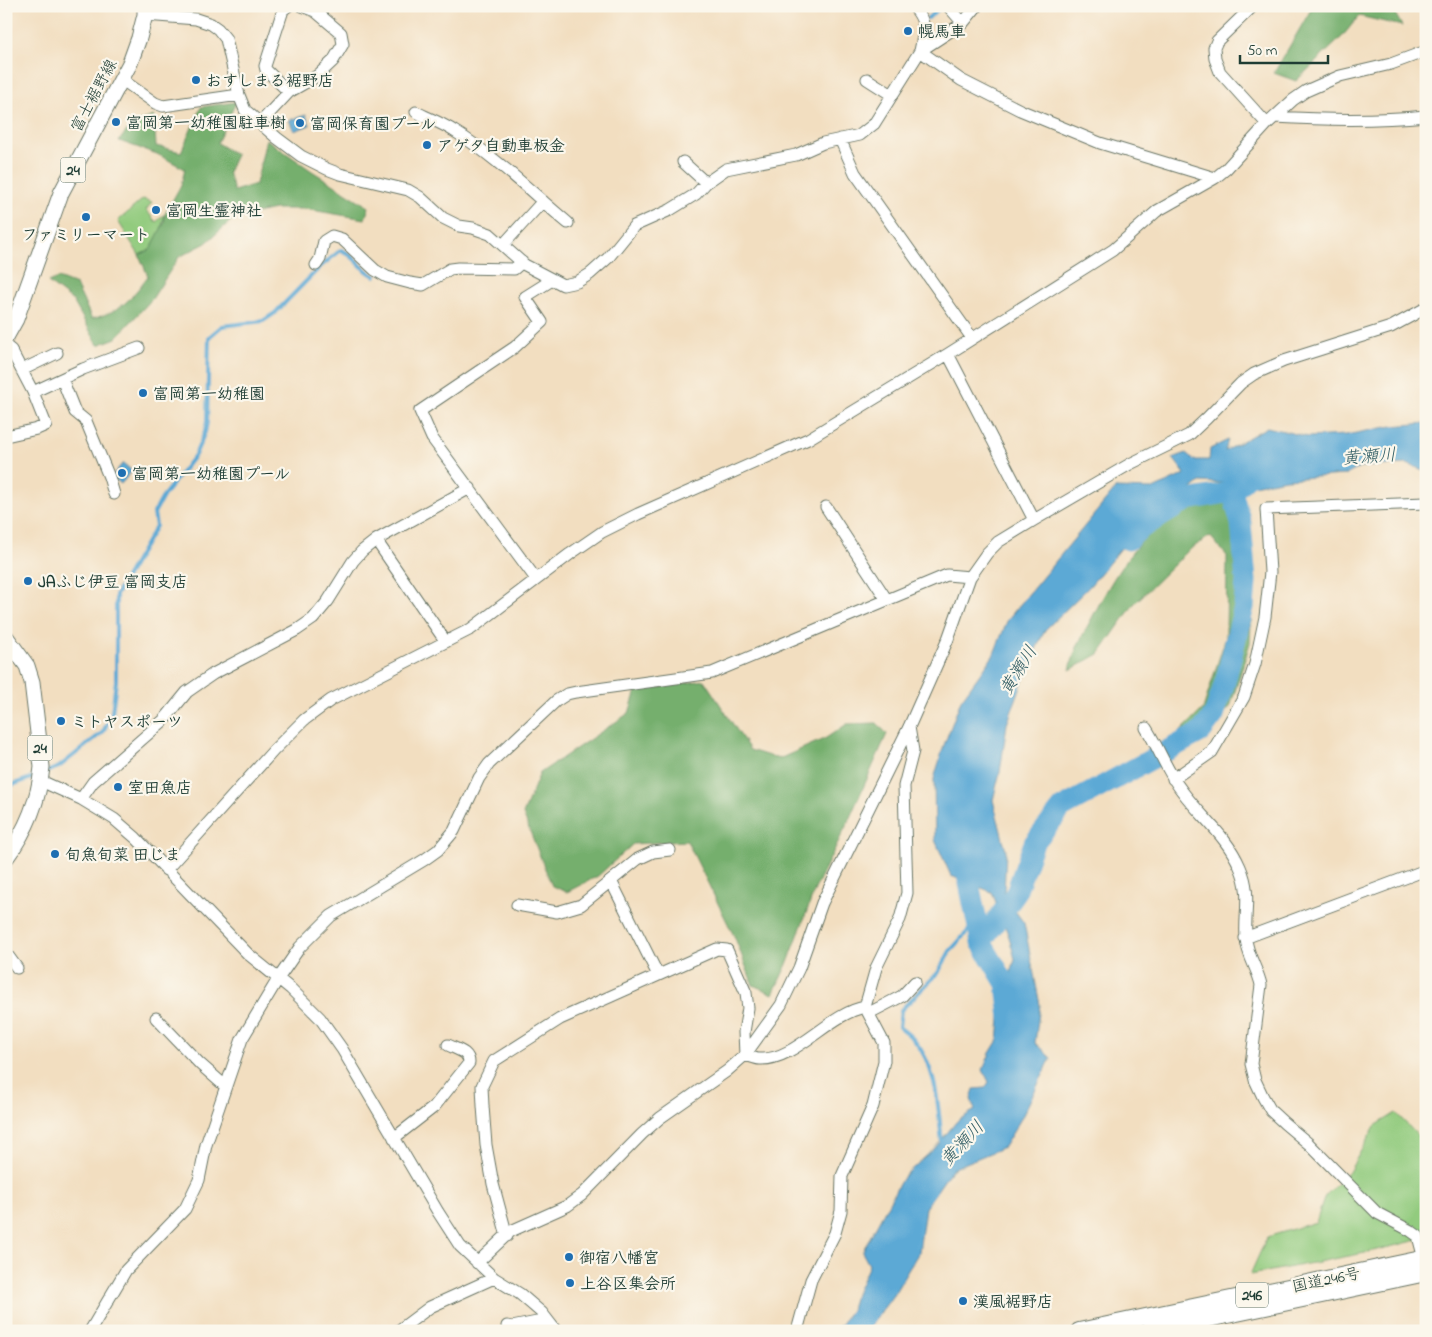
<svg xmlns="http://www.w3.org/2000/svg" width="1432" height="1337" viewBox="0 0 1432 1337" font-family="'Indie Flower','Klee One',sans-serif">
<rect width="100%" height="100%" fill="#fbf7ec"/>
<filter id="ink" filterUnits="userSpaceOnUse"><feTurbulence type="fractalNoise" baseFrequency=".02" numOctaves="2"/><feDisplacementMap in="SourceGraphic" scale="10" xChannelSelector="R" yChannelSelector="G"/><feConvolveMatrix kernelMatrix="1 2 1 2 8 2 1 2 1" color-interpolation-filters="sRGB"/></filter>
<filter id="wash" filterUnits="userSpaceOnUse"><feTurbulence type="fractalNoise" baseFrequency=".0096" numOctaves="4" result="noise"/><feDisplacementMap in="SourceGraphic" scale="20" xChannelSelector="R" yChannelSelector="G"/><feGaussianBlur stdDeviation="1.12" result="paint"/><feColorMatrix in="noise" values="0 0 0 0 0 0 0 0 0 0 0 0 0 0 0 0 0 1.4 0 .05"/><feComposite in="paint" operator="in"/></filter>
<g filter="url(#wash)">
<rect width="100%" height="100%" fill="#f2dec0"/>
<!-- green -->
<path fill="#92cb7e" stroke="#588459" d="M 143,199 L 152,202 L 146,210 L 156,222 L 165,214 L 161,229 L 150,250 L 139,255 L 118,221 Z
M 1396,1113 L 1421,1139 L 1426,1147 L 1426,1238 L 1365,1253 L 1250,1275 L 1267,1237 L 1316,1222 L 1325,1196 L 1349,1172 L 1375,1126 Z"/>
<!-- forest -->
<path fill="#75af6d" stroke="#4a7650" d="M 1313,6 L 1391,6 L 1402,26 L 1359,16 L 1342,37 L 1296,81 L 1274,73 Z
M 236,102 L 217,143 L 236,155 L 228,172 L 234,191 L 256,184 L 266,139 L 312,171 L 369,207 L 365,219 L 305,209 L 275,209 L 234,218 L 206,243 L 179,257 L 152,299 L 116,338 L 98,345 L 73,301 L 48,282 L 58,278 L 76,285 L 92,319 C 123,310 129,301 148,276 L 139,255 L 150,250 L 164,223 L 165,214 L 181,185 L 185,169 L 157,154 L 119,141 L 132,124 L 154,116 L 156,146 L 181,152 L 201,107 Z
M 1226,503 L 1239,511 L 1247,533 L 1252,601 L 1250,643 L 1230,707 L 1201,739 L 1176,750 L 1170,742 L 1203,709 L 1226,637 L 1227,556 L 1210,536 L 1189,550 L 1134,604 L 1099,654 L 1070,670 C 1074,649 1084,633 1094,614 C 1114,576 1134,541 1171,517 C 1185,508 1210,505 1226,503 Z
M 704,680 L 750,750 L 779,759 L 826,738 L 847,724 L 877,723 L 887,734 L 847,824 L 815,889 L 789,960 L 773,994 L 753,985 L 735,938 L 687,841 L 633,844 L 598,876 L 567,892 L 552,886 L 523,814 L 540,773 L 629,713 L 636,691 Z"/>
<!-- water -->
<path fill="#5ca9d5" stroke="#3e7384" d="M 306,115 L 310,125 L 294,131 L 289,120 Z
M 1426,423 L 1426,471 L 1407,464 L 1362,467 L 1345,475 L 1286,479 L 1253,485 L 1200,482 L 1128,540 L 1089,587 L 1045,630 L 1029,664 L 1007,724 L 1000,772 L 993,800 L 1006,851 L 1004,896 L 1024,923 L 1040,1005 L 1035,1043 L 1051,1058 L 1022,1117 L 1004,1147 L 952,1169 L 925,1208 L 919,1252 L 894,1294 L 867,1331 L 836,1331 L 851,1310 L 854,1298 L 869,1265 L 862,1252 L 903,1177 L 934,1149 L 957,1121 L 975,1110 L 971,1099 L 974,1089 L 985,1088 L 989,1082 L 983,1070 L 990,1053 L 998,1040 L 1001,1008 L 1015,959 L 1009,937 L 992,892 L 951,876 L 935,840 L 934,779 L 944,745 L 961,700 L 993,656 L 1008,619 L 1116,488 L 1153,489 L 1185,474 L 1173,458 L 1186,453 L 1194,460 L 1209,460 L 1210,449 L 1228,440 L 1225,451 L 1267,427 L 1308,437 L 1346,435 L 1392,426 Z
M 123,463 L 132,471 L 121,484 L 112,476 Z"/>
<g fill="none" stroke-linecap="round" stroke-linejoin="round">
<!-- stream -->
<path stroke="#5ca9d5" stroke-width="4" d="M 928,18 L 942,6
M 46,772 L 59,767 L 103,732 L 112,713 L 116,681 L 116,595 L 156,526 L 154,513 L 164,495 L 195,455 L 205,432 L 207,422 L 209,337 L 222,326 L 263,321 L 275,313 L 320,267 L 341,250 C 355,255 361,270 375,276
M 6,787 L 37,776
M 942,1143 C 938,1108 938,1069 914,1040 C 910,1035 904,1031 899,1027 L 901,1010 L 938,973 L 950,951 L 977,921"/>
<!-- river -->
<path stroke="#5ca9d5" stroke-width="21" d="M 1128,540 L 1140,529 L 1188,500 L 1232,492 L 1251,474 L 1264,471
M 963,854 L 981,942 L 1006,984 L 1010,1018
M 981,942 L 1015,895 L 1034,843 L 1062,808 L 1201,732 L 1214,715 L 1225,682 L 1244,607 L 1246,581 L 1241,523 L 1232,492"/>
</g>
</g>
<g filter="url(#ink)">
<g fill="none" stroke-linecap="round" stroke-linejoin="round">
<defs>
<path id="minor" d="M 288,6 L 283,10 L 265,66 L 266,70 L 289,92
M 913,6 C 928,23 924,31 920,51 L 961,80 L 1020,110 L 1100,143 L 1215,178
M 948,6 L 963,23
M 1253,6 L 1217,41 L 1214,48 L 1215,59 L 1220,72 L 1267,124
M 145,15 L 196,19 L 211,24 L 218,29 L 226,39 L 239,95 L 245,110 L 277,138 L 301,156 L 327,169 L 340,174 L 408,190 L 420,197 L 443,218 L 459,226 L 473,228 L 490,234 L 525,265 L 563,285 L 577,282 L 590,274 L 608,258 L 634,226 L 670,210 L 696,194 L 706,183 L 726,169 L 796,155 L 823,143 L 860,135 L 874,124 L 920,51 L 963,23 L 977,6
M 121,79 L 155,103 L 163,106 L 239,95
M 867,79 L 892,95
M 416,112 C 428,118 442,123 454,131 C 495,156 531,192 568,223
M 1275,117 C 1325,120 1375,121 1426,116
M 260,123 L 289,92 L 317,76 L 333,61 L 343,44 L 341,33 L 315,11 L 302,6
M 840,139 L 855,173 L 972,338
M 683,162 L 706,183
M 503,245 L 543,201
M 316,265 L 320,259 L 324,241 L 332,236 L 342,239 L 375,270 L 387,277 L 410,283 L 423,285 L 450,269 L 458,268 L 514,269 L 522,262
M 6,346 L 11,350 L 33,392 L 46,425 L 37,429 L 6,436
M 948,354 L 1034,520
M 22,370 L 57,353
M 62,379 L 75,412 L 86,421 L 109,477 L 114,494
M 33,392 L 83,369 L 139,348
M 826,507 L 887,600
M 376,540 L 446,642
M 536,579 L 432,438 L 420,411 L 515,347 L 542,322 L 525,297 L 552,280
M 1146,728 C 1159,748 1167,772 1182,791 C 1201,817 1227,836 1240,867 C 1252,894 1244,912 1246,938 C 1247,956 1258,969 1261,985 L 1251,1064 L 1255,1080 L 1263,1097 L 1271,1111 L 1284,1123 L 1309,1144 L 1377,1213 L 1411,1231 L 1418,1236 L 1424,1259
M 1173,779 L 1212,752 L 1244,697 L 1255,664 L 1265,617 L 1270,572 L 1266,509 L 1426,503
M 41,781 L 81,799 L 114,819 L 136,838 L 248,954 L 291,989 L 320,1018 L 342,1049 L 438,1212 L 460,1246 L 494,1278 L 520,1294 L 542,1313 L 556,1331
M 81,799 L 93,782 L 164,720 L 187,692 L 213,674 L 297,630 L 313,619 L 328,601 L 353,561 L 362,551 L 376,540 L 470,488
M 166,870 L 274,750 L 304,720 L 331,700 L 471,629 L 570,554 L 602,532 L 638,514 L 808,439 L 948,354 L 1113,250 L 1157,211 L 1215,178 L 1226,169 L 1267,124 L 1293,100 L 1306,91 L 1340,76 L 1391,64 L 1426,51
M 611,881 L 658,975
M 517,905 L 557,912 L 581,905 L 638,859 L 653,852 L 670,850
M 1245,938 L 1426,870
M 6,953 L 17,968
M 869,1013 L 902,996 L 915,982
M 156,1018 L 200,1064 L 225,1086
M 394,1138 L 434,1107 L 469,1063 C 469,1052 458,1050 448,1045
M 507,1236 L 493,1184 L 486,1145 L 483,1106 L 482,1086 L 494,1061 L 560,1019 L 717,949 L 727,950 L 746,993 L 748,1008 L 744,1032 L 745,1055 C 750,1056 755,1059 760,1059 C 795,1061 830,1013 865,1007
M 477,1263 L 511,1231 L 567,1206 L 582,1195 L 642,1134 L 660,1118 L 727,1071 L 745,1055 L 781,1005 L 799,968 L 822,903 L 909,727 L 948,639 L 970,577 L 987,553 L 998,542 L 1034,520 L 1130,464 L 1189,435 L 1207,418 L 1241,383 L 1254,374 L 1284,361 L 1391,327 L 1426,308
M 507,1326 L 512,1327 L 547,1320
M 90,1331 L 126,1270 L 185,1209 L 199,1180 L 206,1145 L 242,1039 L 278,979 L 300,947 L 331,916 L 424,860 L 438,850 L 454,831 L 479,778 L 489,764 L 556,701 L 567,694 L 576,692 L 712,673 L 947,575 L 970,577
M 398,1331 L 430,1307 L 494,1278
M 797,1331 L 811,1280 L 835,1233 L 841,1211 L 842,1176 L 873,1106 L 884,1061 L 884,1043 L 865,1007 L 876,968 L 900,919 L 907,893 L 904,786 L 913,751 L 909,727"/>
<path id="major" d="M 6,337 L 16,319 L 61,193 L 130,63 L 139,38 L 145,15 L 145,6
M 6,637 L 27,666 L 32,682 L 42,767 C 39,800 26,831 6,858"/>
<path id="highway" d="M 1079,1331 L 1426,1258
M 1151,1331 L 1426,1273"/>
</defs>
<!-- minor casing -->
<use href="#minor" stroke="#697565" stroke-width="13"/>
<!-- major casing -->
<use href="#major" stroke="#697565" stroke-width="17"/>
<!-- highway casing -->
<use href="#highway" stroke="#697565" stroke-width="18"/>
<!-- minor -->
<use href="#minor" stroke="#fff" stroke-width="11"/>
<!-- major -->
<use href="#major" stroke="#fff" stroke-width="15"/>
<!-- highway -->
<use href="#highway" stroke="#fff" stroke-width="16"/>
</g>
</g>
<!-- markers -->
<g fill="#1f6fb2" stroke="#fbf7ec" stroke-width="2">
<circle cx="908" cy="31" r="5"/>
<circle cx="196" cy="80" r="5"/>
<circle cx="116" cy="122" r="5"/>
<circle cx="300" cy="123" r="5"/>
<circle cx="427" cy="145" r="5"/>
<circle cx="156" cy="210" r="5"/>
<circle cx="86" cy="217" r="5"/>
<circle cx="143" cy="393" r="5"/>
<circle cx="122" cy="473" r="5"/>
<circle cx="28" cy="581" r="5"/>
<circle cx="61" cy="721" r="5"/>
<circle cx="118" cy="787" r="5"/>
<circle cx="55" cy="854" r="5"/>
<circle cx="569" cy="1257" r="5"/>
<circle cx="570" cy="1283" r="5"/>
<circle cx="963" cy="1301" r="5"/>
</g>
<g text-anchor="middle" stroke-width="4.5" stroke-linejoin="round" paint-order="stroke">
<!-- shield labels -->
<g fill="#fbf7ec" stroke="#61756b" stroke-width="1">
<rect x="60.5" y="157.5" width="25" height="25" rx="4"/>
<rect x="27.5" y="735.5" width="25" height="25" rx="4"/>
<rect x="1236" y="1282.5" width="32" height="25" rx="4"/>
</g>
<g font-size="15" font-weight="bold" fill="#1f3d34">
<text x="73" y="175">24</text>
<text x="40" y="753">24</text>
<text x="1252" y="1300">246</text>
</g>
<!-- poi labels -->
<g font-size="16" font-weight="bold" fill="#1f3d34" stroke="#fbf7ec" text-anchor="start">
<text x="918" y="37">幌馬車</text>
<text x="206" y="86">おすしまる裾野店</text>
<text x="126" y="128">富岡第一幼稚園駐車樹</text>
<text x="310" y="129">富岡保育園プール</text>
<text x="437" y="151">アゲタ自動車板金</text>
<text x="166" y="216">富岡生霊神社</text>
<text x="86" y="240" text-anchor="middle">ファミリーマート</text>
<text x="153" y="399">富岡第一幼稚園</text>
<text x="132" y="479">富岡第一幼稚園プール</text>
<text x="38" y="587">JAふじ伊豆 富岡支店</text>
<text x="71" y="727">ミトヤスポーツ</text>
<text x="128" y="793">室田魚店</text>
<text x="65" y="860">旬魚旬菜 田じま</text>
<text x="579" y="1263">御宿八幡宮</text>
<text x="580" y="1289">上谷区集会所</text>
<text x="973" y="1307">漢風裾野店</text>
</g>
<!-- street labels -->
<g font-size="16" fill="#1f3d34" stroke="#fbf7ec">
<text transform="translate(93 95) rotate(-62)" y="6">富士裾野線</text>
<text transform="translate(1326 1279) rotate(-12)" y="6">国道246号</text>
</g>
<!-- water labels -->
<g font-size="18" font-style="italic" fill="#315d64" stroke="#fbf7ec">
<text transform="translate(1369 456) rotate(-4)" y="6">黄瀬川</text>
<text transform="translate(1018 670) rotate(-58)" y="6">黄瀬川</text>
<text transform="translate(962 1143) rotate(-47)" y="6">黄瀬川</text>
</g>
</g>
<!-- margin -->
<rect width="1432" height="1337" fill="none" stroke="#fbf7ec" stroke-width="25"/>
<!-- scale -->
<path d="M1240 55v8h88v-8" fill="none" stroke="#1f3d34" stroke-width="2.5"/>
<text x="1247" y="55" font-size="15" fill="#1f3d34" stroke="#fbf7ec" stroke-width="4" paint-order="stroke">50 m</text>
</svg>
